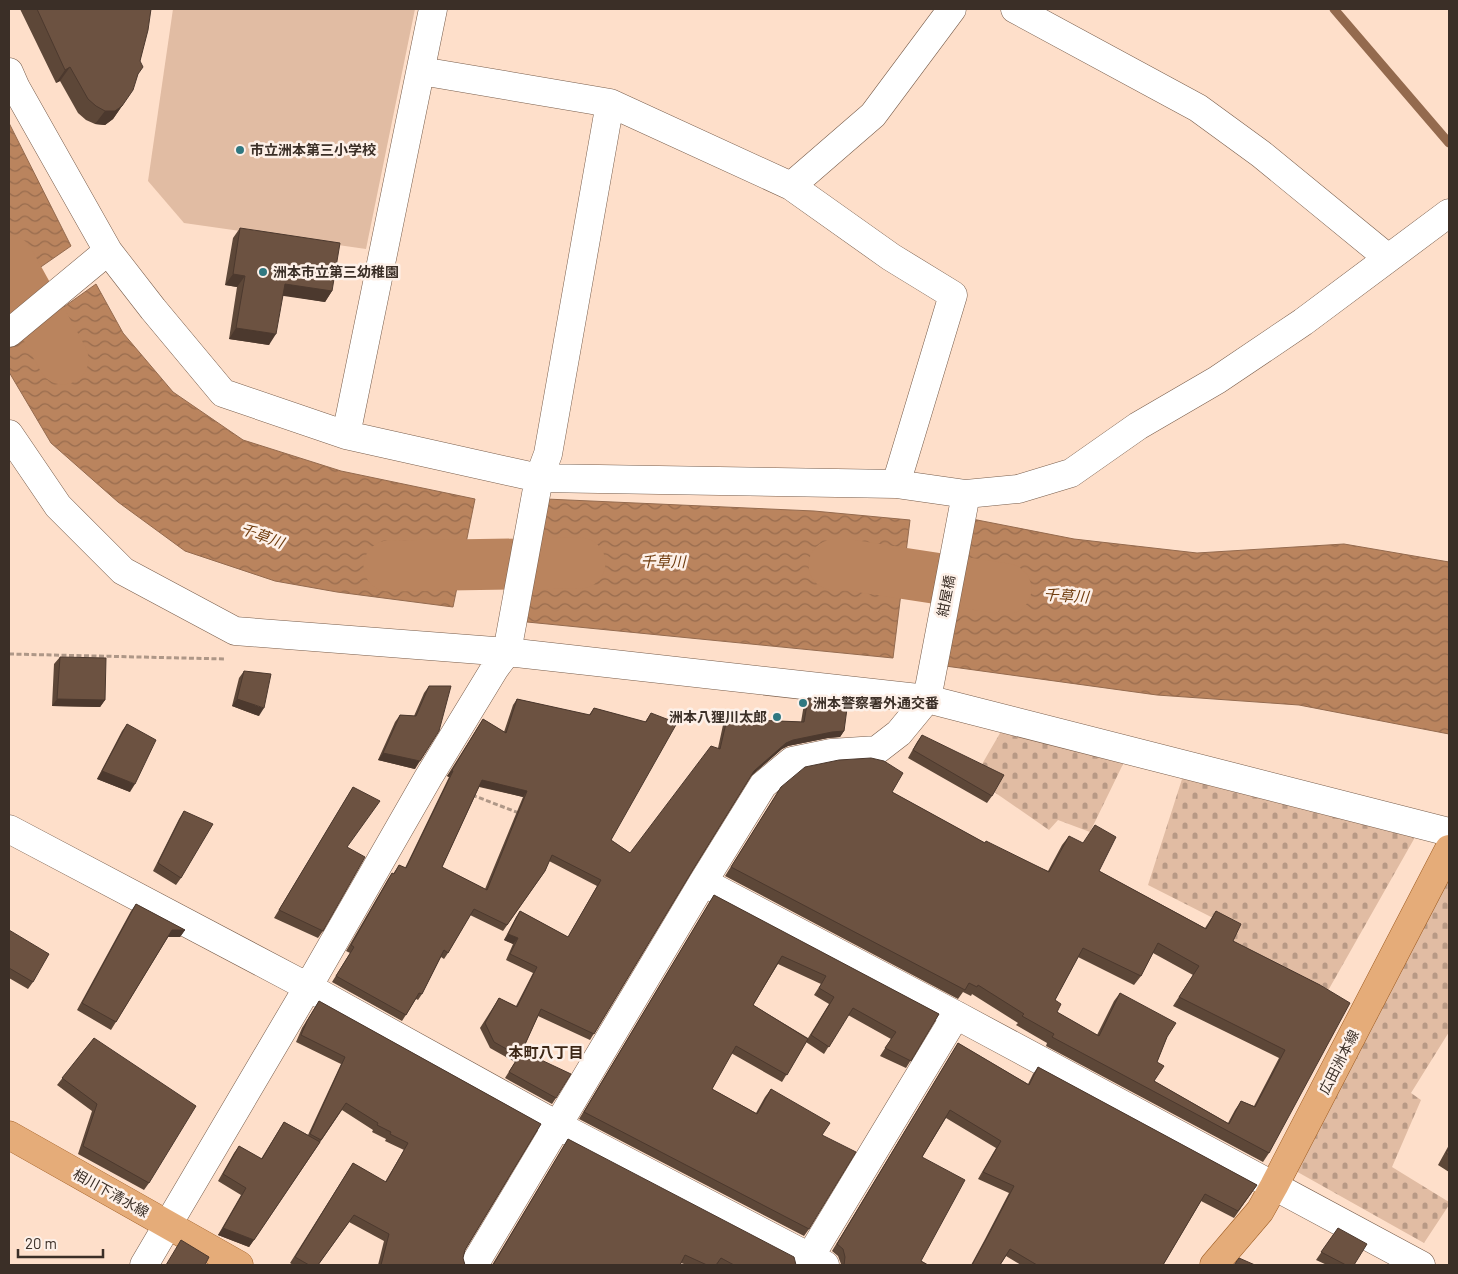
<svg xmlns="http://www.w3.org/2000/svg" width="1458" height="1274" viewBox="0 0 1458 1274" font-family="Barlow,'Noto Sans JP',sans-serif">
<defs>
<pattern id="cemetery-stones" width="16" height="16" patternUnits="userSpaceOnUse" patternTransform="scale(1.25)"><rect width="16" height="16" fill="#e1bca3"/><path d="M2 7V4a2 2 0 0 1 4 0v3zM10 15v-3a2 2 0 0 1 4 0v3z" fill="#b89985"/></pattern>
<pattern id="water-waves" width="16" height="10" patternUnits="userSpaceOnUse" patternTransform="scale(1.25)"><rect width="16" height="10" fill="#ba845e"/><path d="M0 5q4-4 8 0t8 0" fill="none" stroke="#986c4e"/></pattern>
</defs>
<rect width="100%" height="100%" fill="#fedfca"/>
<!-- cemetery -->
<path fill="url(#cemetery-stones)" d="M 1003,728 L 1125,760 L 1090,832 L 1058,820 L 1049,830 L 974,778 Z
M 1183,776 L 1411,831 L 1414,839 L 1321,1003 L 1205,943 L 1217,920 L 1148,885 Z
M 1449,855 L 1449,1032 L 1411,1093 L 1421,1100 L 1392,1167 L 1449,1202 L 1449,1205 L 1424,1243 L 1294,1170 Z"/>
<!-- pitch -->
<path fill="#e1bca3" d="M 173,9 L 415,9 L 366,249 L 184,223 L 148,181 Z"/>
<!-- water -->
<path fill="url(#water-waves)" stroke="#946a4e" d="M 9,123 L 71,246 L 9,289 Z
M 96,284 L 123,333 L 173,392 L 243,440 L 341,471 L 475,499 L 453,607 L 337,592 L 275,581 L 185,551 L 118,502 L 51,443 L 9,372 L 9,346 Z
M 546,499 L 814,511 L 910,520 L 893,658 L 517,621 Z
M 967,518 L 1074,539 L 1197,553 L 1344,544 L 1449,562 L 1449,734 L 1299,705 L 1157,695 L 938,665 Z"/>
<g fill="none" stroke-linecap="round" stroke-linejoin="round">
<!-- stream -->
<path stroke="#946a4e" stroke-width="9" d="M 1334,9 L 1449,143"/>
<!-- river -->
<path stroke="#ba845e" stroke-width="51" d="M 9,261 L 63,359
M 834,565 L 849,565 L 1006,589
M 389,566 L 580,563"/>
<defs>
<path id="minor" d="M 1015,9 L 1198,108 L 1261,154 L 1388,258
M 421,71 L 610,103 L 791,186 L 891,257 L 953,295 L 896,484
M 9,72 L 16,88 L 108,251 L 153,309 L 223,393 L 346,435 L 539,478 L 896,484 L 966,494 L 1018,489 L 1071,473 L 1138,426 L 1217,380 L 1303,322 L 1449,213
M 791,186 L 873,115 L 952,9
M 9,333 L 108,251
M 9,434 L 58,506 L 123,571 L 235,631 L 507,652 L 927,699 L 1449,832
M 346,435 L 433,9
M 9,829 L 308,987 L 557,1125 L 825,1265
M 703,882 L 956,1015 L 1421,1265
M 144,1265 L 308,987 L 428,778 L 495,668 L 507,652 L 539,478 L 548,454 L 610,103
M 474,1265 L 703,882 L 763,785 L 792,761 L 831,753 L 877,750 L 899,733 L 927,699 L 966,494
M 805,1265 L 956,1015"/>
<path id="major" d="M 9,1135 L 239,1265
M 1214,1265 L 1260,1211 L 1274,1186 L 1449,849"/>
</defs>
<!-- minor casing -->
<use href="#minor" stroke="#785d4b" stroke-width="29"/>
<!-- major casing -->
<use href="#major" stroke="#9e5c22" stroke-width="29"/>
<!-- path -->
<path stroke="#ae9787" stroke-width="3" stroke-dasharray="5 2.5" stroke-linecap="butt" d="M 9,654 L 226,659
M 472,795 L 519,813"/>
<!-- minor -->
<use href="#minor" stroke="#fff" stroke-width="28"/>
<!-- major -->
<use href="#major" stroke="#e5ac79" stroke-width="28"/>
</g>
<!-- wall -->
<path fill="#5d4738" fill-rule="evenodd" d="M 20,9 L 151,9 L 140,61 L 138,74 L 122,106 L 113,119 L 105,125 L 95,124 L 86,120 L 78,113 L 60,81 L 56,83 Z
M 240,228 L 332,291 L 325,302 L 283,295 L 269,345 L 229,339 L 237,287 L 225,285 L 233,238 Z
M 60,657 L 105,700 L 100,707 L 52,706 L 54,664 Z
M 244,671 L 259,716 L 232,706 L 239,678 Z
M 429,686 L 415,769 L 378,760 L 395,722 L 400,715 L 414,716 L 424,693 Z
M 808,698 L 844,731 L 840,737 L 828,738 L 788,746 L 782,749 L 751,776 L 694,868 L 590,1040 L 538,1016 L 522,1051 L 556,1098 L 552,1104 L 505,1078 L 515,1062 L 490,1048 L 480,1028 L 499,998 L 516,1006 L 533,973 L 506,960 L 513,944 L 504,940 L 516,917 L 520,911 L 568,937 L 597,886 L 549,861 L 545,871 L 503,931 L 470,915 L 448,953 L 444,959 L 441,957 L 422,994 L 418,1000 L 416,999 L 402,1021 L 332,982 L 350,953 L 346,951 L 388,879 L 392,873 L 393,874 L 399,865 L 405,868 L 449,777 L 447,776 L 483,719 L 504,732 L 513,705 L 517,699 L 589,715 L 594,708 L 645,722 L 651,713 L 611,840 L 630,853 L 718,748 L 723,725 L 727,719 L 801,722 L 804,704 ZM 479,787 L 523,797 L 485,889 L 442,867 Z
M 127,724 L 130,792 L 97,779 L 122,731 Z
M 922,735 L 992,796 L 987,803 L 908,758 L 917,742 Z
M 353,787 L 347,847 L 323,931 L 318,938 L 274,918 Z
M 781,787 L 892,792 L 985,843 L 1048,871 L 1062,845 L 1069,836 L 1099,871 L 1205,928 L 1216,911 L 1233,941 L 1320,985 L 1269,1153 L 1263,1162 L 1046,1046 L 1047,1043 L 1016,1025 L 1018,1023 L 972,994 L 971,996 L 963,992 L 958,999 L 725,876 ZM 1153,953 L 1193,975 L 1173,1006 L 1279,1058 L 1254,1106 L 1241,1101 L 1235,1110 L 1228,1123 L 1154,1081 L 1157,1062 L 1167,1037 L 1120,993 L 1114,1001 L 1097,1035 L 1057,1012 L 1055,1000 L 1078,957 L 1134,985 L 1141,976 Z
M 184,811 L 181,878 L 176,885 L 153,871 L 179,819 Z
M 714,895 L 939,1014 L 906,1068 L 880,1056 L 891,1039 L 848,1015 L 824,1054 L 806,1042 L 782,1082 L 731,1053 L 712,1089 L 756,1113 L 765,1097 L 771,1089 L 822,1135 L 809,1229 L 804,1236 L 579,1119 ZM 778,964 L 821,984 L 814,995 L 829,1004 L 808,1038 L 753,1005 Z
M 136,904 L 185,930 L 180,937 L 168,937 L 111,1030 L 77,1010 L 131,911 Z
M 9,930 L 33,982 L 28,989 L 9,978 Z
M 319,1001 L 541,1124 L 465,1250 L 463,1258 L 465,1265 L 378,1265 L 384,1241 L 349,1222 L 318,1265 L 293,1265 L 290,1263 L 353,1163 L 385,1182 L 404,1150 L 385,1141 L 386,1139 L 372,1132 L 373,1130 L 342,1110 L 249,1247 L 218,1235 L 241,1195 L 218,1181 L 234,1153 L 239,1146 L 261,1159 L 284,1122 L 308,1135 L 341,1064 L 296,1042 L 302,1028 Z
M 94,1038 L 149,1183 L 144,1190 L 78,1154 L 92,1111 L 57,1085 Z
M 958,1043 L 1028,1084 L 1033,1074 L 1038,1067 L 1257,1185 L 1234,1218 L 1201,1201 L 1163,1265 L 1021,1265 L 1006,1256 L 1000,1265 L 971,1265 L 984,1241 L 1009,1193 L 978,1179 L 996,1148 L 946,1118 L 922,1157 L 921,1261 L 928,1265 L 840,1265 L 841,1264 L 838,1256 L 832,1251 Z
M 568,1139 L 796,1265 L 687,1265 L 681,1263 L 680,1265 L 492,1265 Z
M 1449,1145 L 1449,1172 L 1438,1165 Z
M 1338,1228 L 1354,1265 L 1327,1265 L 1316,1260 Z"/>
<!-- shaded-wall -->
<path fill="#4c392e" d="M 70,67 L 60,81 L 56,83 L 65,70 Z
M 122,106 L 113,119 L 105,125 L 95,124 L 105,111 Z
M 233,274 L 245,276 L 237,287 L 225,285 Z
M 285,284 L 332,291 L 325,302 L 277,295 Z
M 236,328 L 276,334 L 269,345 L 229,339 Z
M 57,699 L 105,700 L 100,707 L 52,706 Z
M 237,699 L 264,708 L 259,716 L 232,706 Z
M 844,731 L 840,737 L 828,738 L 788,746 L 782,749 L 750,777 L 754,771 L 786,743 L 793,740 L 832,732 Z
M 383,753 L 420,761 L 415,769 L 378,760 Z
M 452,770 L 453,771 L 449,777 L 447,776 Z
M 102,771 L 135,784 L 130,792 L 97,779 Z
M 482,780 L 527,791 L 523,797 L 478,786 Z
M 172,930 L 185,930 L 180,937 L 167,937 Z
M 508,934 L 518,938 L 513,944 L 504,940 Z
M 223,1228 L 254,1240 L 249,1247 L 218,1235 Z"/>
<!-- building -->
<path fill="#6c5241" stroke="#4c392e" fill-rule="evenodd" d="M 37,9 L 151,9 L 148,30 L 140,61 L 143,67 L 138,74 L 133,90 L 122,106 L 115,111 L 105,111 L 96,106 L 88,99 L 70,67 L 65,70 Z
M 240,228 L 340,243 L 332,291 L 285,284 L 276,334 L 236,328 L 245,276 L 233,274 Z
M 60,657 L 106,658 L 105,700 L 57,699 Z
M 244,671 L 271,674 L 264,708 L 237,699 Z
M 429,686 L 451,686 L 439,731 L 420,761 L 383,753 L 400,715 L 416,716 Z
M 808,698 L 848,701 L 844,731 L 832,732 L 793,740 L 786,743 L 754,771 L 694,868 L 594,1034 L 541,1009 L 522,1051 L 571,1074 L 556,1098 L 509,1072 L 519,1056 L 494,1042 L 485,1023 L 499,998 L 517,1007 L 537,967 L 510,954 L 518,938 L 508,934 L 520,911 L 568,937 L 601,880 L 552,855 L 545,871 L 507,925 L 474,909 L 448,953 L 444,950 L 422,994 L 419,993 L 406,1015 L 336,976 L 354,947 L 351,945 L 392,873 L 394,874 L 399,865 L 406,868 L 453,771 L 452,770 L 483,719 L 506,733 L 517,699 L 590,715 L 594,708 L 646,722 L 651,713 L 677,723 L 611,840 L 630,853 L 711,746 L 720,749 L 727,719 L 804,722 ZM 482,780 L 527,791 L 487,890 L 442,867 Z
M 127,724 L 156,740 L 135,784 L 102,771 Z
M 922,735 L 1004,775 L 992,796 L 913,750 Z
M 871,758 L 884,761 L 903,773 L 892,792 L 985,843 L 986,841 L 1049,872 L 1069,836 L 1083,843 L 1095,825 L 1116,837 L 1099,871 L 1206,929 L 1216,911 L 1241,924 L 1233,941 L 1320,985 L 1350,1003 L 1269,1153 L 1052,1037 L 1054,1034 L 1022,1016 L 1024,1014 L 978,985 L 977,987 L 969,983 L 965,990 L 731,867 L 781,787 L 805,767 L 839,760 ZM 1158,943 L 1199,966 L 1179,997 L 1285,1050 L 1255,1107 L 1241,1101 L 1229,1124 L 1154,1081 L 1164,1066 L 1157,1062 L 1167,1037 L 1176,1023 L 1120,993 L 1099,1036 L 1057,1012 L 1061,1004 L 1055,1000 L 1083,948 L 1141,976 Z
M 353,787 L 380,801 L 347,847 L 365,857 L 323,931 L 279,910 Z
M 184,811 L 213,824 L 181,878 L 158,863 Z
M 714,895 L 939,1014 L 911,1061 L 885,1048 L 896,1032 L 853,1008 L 829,1047 L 811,1035 L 834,997 L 819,988 L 826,976 L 782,956 L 753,1005 L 808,1039 L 787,1075 L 736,1046 L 712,1089 L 757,1114 L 771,1089 L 830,1123 L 822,1135 L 856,1152 L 809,1229 L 584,1112 Z
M 136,904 L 185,930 L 172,930 L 116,1022 L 82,1003 Z
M 9,930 L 49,954 L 33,982 L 9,968 Z
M 319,1001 L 541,1124 L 465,1250 L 463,1258 L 465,1265 L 381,1265 L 389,1234 L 354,1215 L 318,1265 L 309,1265 L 295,1257 L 353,1163 L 386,1182 L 408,1143 L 390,1134 L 391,1132 L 377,1125 L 378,1123 L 346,1103 L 321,1140 L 310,1134 L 345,1057 L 301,1035 L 307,1021 Z
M 94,1038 L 196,1106 L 149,1183 L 83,1146 L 97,1104 L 62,1078 Z
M 958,1043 L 1029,1085 L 1038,1067 L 1257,1185 L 1238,1211 L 1205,1194 L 1163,1265 L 1037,1265 L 1010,1249 L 1000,1265 L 972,1265 L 989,1234 L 1014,1186 L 983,1172 L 1001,1141 L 950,1110 L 922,1157 L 965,1180 L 921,1261 L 928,1265 L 844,1265 L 845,1257 L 843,1249 L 837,1244 Z
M 284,1122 L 320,1142 L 254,1240 L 223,1228 L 246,1188 L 223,1174 L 239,1146 L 262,1159 Z
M 568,1139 L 794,1257 L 796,1265 L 734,1265 L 721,1258 L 716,1265 L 707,1265 L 685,1255 L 680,1265 L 493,1265 Z
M 1449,1148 L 1449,1155 L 1446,1153 Z
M 1338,1228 L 1367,1244 L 1354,1265 L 1346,1265 L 1321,1252 Z
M 181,1240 L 209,1257 L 205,1265 L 166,1265 Z
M 1239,1258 L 1255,1265 L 1234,1265 Z"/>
<!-- markers -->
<g fill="#307881" stroke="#fdf0e8" stroke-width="2">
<circle cx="240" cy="150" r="5"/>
<circle cx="263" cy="272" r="5"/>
<circle cx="803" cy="703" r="5"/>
<circle cx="777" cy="717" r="5"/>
</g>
<g text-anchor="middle" stroke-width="5" stroke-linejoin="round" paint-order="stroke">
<!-- poi labels -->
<g font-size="14" font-weight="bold" fill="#3b2f27" stroke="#fdf0e8" text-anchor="start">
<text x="250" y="155">市立洲本第三小学校</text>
<text x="273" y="277">洲本市立第三幼稚園</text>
<text x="813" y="708">洲本警察署外通交番</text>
<text x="767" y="722" text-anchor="end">洲本八狸川太郎</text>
</g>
<!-- street labels -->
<g font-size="14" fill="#3b2f27" stroke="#fdf0e8">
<text transform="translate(946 596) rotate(-79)" y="5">紺屋橋</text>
<text transform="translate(1339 1062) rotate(-63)" y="5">広田洲本線</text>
<text transform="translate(111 1193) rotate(29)" y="5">相川下清水線</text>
</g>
<!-- water labels -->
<g font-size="15" font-style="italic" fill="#703c0e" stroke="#fdf0e8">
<text transform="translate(262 536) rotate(20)" y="5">千草川</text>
<text x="663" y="567">千草川</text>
<text transform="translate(1066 596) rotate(4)" y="5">千草川</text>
</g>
<!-- neighbourhood labels -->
<g font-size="15" font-weight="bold" fill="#3d2716" stroke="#fdf0e8">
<text x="546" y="1058">本町八丁目</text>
</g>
</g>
<!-- border -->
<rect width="1458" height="1274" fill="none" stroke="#3b2f27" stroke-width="20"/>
<!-- scale -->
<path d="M18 1249v8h85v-8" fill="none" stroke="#3b2f27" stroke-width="2.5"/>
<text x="25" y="1249" font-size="15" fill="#3b2f27" stroke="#fdf0e8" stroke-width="4" paint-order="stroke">20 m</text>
</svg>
